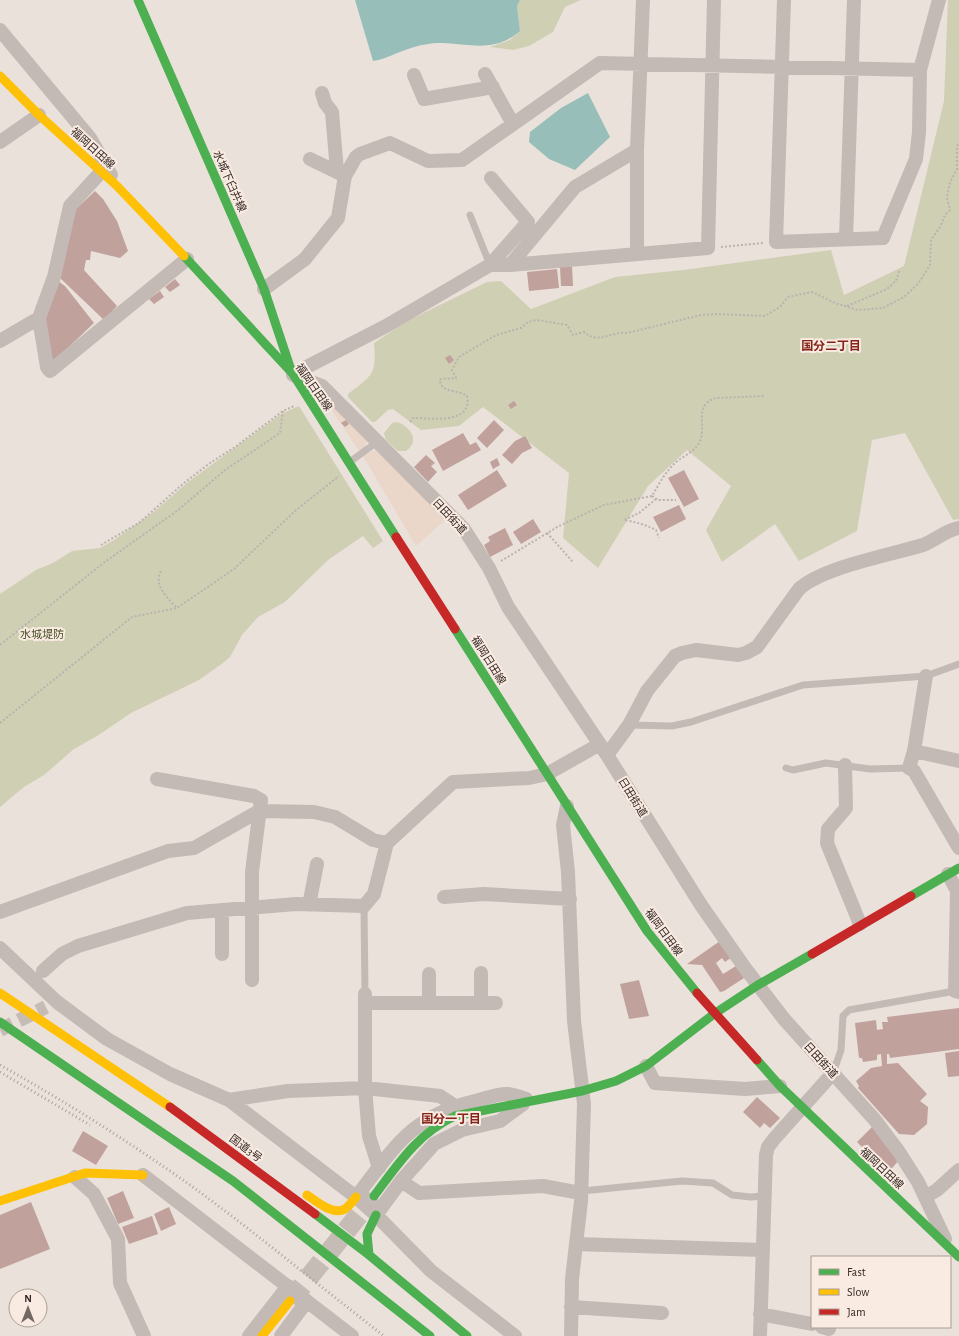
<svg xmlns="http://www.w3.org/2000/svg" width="959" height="1336" viewBox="0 0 959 1336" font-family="'Alegreya Sans','Noto Sans JP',sans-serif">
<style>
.green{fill:#cfcfb4}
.plaza{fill:#ebd7c9}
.water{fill:#97beb8}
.building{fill:#c0a19c}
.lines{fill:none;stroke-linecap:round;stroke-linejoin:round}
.street-tunnel{stroke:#c6bcb6;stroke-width:14;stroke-dasharray:14 7;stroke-linecap:butt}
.secondary-tunnel{stroke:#c6bcb6;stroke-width:20;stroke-dasharray:20 10;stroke-linecap:butt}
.path{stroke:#bcb2ad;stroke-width:2;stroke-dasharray:2 2;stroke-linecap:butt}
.lane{stroke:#c3b9b5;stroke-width:7}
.street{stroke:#c3b9b5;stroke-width:14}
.fast{stroke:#4caf50;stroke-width:9}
.slow{stroke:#ffc107;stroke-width:9}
.jam{stroke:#c62828;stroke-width:9}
.rail{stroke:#aba39f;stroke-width:3;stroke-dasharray:1 3;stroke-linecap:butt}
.labels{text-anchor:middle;stroke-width:4;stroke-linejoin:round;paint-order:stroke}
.street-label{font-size:11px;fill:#332724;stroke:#f9ebe1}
.park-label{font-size:11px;fill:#495227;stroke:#f9ebe1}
.neighbourhood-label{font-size:12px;font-weight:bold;fill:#85241a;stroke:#f9ebe1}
</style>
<rect width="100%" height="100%" fill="#ebe1db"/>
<path class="green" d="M520,0h61l-16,7 -12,25 -24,14 -16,4 -23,-3 20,-7 10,-9 -3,-25z
M948,0h11v519l-6,1 -48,-87 -33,7 -15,91 -58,30 -24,-37 -53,38 -16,-32 25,-44 -44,-36 -39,36 -50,82 -35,-30 6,-65 -86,-66 -24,19 -38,4 -28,-21 -5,1 -13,12h-3l-24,-25v-3c24,-19 29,-19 26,-51l33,-22 80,-39 14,-1 30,28 84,-32 68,-7 148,-20 13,45 60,-29 40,-165z
M299,406l84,135 -10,7 -10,-12 -35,24 -43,42 -27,15 -16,18 -12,22 -7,6 -24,17 -68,33 -34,23 -23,13 -30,26 -20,12 -24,20v-213l36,-24 17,-7 19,-12 28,-3 14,-8 41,-29 33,-29 93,-68z
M397,422c13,4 24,19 9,29h-8l-12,-11 -2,-7 8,-10z"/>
<path class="plaza" d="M325,400h2l40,41 -2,6 -6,4z
M375,450l37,34 33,36 -29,26 -53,-90z"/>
<path class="water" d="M355,0h165l-3,6 3,25c-25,22 -49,13 -79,12 -9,0 -22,2 -30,5 -14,4 -24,11 -38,13z
M588,93l22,44 -35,33 -26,-11 -20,-17 1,-10 31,-24z"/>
<path class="building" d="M95,191l8,8 14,22 11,30 -8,7 -29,-7 -1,9h-4l-2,10 33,36 -13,14 -45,-43 15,-66z
M572,266l1,20h-12l-1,-19z
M557,269l2,19 -30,3 -2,-19z
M175,279l5,6 -10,7 -5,-5z
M58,281l7,5 29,37 -41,39 -9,-39z
M160,291l4,6 -10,7 -5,-5z
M450,355l4,5 -5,4 -4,-6z
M514,401l3,4 -6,4 -3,-4z
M346,420l3,4 -4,3 -4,-4z
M494,420l10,10 -17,18 -10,-10z
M463,433l7,12 6,-3 5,8 -38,21 -11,-21z
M525,436l7,12 -10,5 -10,11 -10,-9 13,-14z
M426,455l9,8 -4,3 6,6 -9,10 -14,-15z
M497,458l3,7 -7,4 -3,-7z
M497,470l10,16 -39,24 -10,-15z
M684,470l15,29 -15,8 -16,-29z
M679,505l7,14 -25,13 -8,-15z
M533,519l8,13 -20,12 -8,-12z
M505,528l8,17 -23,12 -6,-12 6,-4 -2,-4z
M720,941l12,16 -7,5 -3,-4 -6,5 7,11 13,-8 8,12 -20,13 -4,1 -18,-27 -15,-1z
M639,980l10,36 -20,3 -9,-35z
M959,1008v41l-69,9 -1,-4h-2v10l11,-1 29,31 -7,7 8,6 -1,17 -13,11 -15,-1 -41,-46 1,-2 -3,-5 15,-13 11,-2 -1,-12 -4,1v5l-14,2 -1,-4h-3l-4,-35 21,-3 1,10 6,-1 -1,-7h6l-1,-5z
M959,1051v25l-11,1 -3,-24z
M757,1097l23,21 -10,10 -6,-5 -4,5 -17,-16z
M873,1126l26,34 -11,13 -31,-31z
M83,1131l25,15 -12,19 -24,-14z
M123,1191l11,27 -16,6 -11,-26z
M31,1202l19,47 -50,20v-54z
M169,1207l7,17 -15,7 -7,-17z
M152,1216l6,18 -29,10 -7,-17z"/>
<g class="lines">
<path class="street-tunnel" d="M0,1030l46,-23"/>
<path class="secondary-tunnel" d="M290,1301l84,-105"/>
<path class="path" d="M721,247l42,-4
M847,306l40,-17 9,-8 4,-12
M410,422l3,-4c17,0 60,7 54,-22 -7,-6 -28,-3 -27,-17l16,-1 -4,-8 7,-13 37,-22 25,-7 7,-6 9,-2 30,5 6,10 11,-3c15,13 27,-1 43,1l74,-18 16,-1 48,2 15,-9 8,-10 24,-5 23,11 23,7 25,-2 21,-11 14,-13 12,-19 1,-25 9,-13 5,-12 5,-5 -3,-12 3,-16 7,-13v-22l2,-5
M652,496l6,4h18
M656,499l-17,14 -15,7c12,2 22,5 32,10l3,8
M547,533l26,29
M101,545l38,-22 45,-40 26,-20 25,-16 48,-36 11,-5
M501,561l58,-35 45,-21 48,-9c6,-10 12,-22 21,-31 7,-8 21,-12 26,-22 9,-16 -7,-38 17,-45l49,-2
M161,571c-8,15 7,27 16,37
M0,645l106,-84 71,-50 48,-41 55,-37 3,-22
M0,723l132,-106 45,-9 57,-39 61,-58 44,-35"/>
<path class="lane" d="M470,215l20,50
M351,461l26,-19
M629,725l43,1 19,-4 112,-37 123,-9 33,-12
M786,768l7,2 33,-7 44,6 39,-1
M364,906l1,88
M833,1073l8,-23 2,-34 6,-6 106,-19
M582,1191l100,-10 31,2 19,12 19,2 14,-1"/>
<path class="street" d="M784,0l-8,242 107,-4 33,-79 3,-27 1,-62 19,-70
M0,30l90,108 21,37
M485,74l28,50
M414,75l10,24 69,-12
M322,93l3,10 7,9 5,59
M0,142l39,-27
M310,159l33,16
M846,239l8,-239
M637,254v-104l6,-150
M490,265l38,-43 -37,-44
M510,265l65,-78 62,-37
M264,289l41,-30 33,-41 7,-42 11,-19 4,-3 30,-11 38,18 34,-1 138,-97 320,7
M39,318l8,49 3,4 137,-112
M0,341l39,-23 15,-41 16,-71 31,-34
M293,374l93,-48 104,-61h20l198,-17 6,-248
M293,375l29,11 142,143 25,39 19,39 99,148 94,150 44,63 39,51 91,101 24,32 19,30 27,57
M926,676l-12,75 -5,17 5,3 45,77
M914,751l45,10
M607,755l22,-30 18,-34 28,-35 7,-3 14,-3 42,5 8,-2 11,-6 42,-58c24,-22 91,-34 124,-44 13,-5 23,-15 36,-17
M845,765l1,43 -18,21 -1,14 33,81
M157,779l97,17 7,4 -9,72v108
M567,806l-4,19 5,47 6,149 10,83 -3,97 -9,78 -1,57
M948,874l9,17 -2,100 4,1
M444,897l40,-3 86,5
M309,905l8,-41
M222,910v44
M0,912l168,-61 26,-3 65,-37 55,1 21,5 38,23 14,3 66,-61 76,-4 18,-4 53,-30
M0,948l57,54 50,37 63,35 59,26 127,97 20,18 55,56 84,65
M43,971l19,-17 16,-8 109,-33 109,-9 68,2 10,-12 13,-51
M429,974v29
M365,994v94l4,48 10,32
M365,1003h131
M481,1003v-30
M646,1066l9,17 90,6 35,-3
M229,1100l59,-9 77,-3 75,8 15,10
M143,1175l209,161
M75,1177l19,17 24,45 2,44 24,53
M401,1181l18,12 124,-7 32,6 7,-1
M356,1197c38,-49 55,-81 119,-96 10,-2 23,-8 33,-7 6,1 12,3 18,5
M925,1197l12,-7 22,-20
M376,1215l25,-34 33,-37 28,-14 38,-9 23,-17
M576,1244l186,6
M571,1307l91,6
M760,1314l52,10
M822,1327l7,2
M249,1336l39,-50
M281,1336l26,-35
M760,1336l6,-181 2,-8 6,-8 59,-66"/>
<path class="fast" d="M138,0l126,289 26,78
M184,256l109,118 103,163
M455,629l192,302 50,62
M911,896l48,-28
M0,1022l233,159 197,155
M757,1060l23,26 179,171
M374,1196c24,-32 44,-63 81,-80l127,-25 34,-10 30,-15 68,-52 44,-29 54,-31
M315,1214l54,41 98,81
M369,1255l-2,-21 9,-19"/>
<path class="slow" d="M0,76l39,39 78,71 67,70
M0,993l170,114
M307,1195c9,6 26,21 38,14 4,-3 8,-8 11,-12
M0,1201l85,-28 58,2
M262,1336l28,-35"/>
<path class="jam" d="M396,537l59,92
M812,954l99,-58
M697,993l60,67
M170,1107l145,107"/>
<path class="rail" d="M0,1065c68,38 134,80 197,125 64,47 125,98 187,146
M0,1072l90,53"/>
</g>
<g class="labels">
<g class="street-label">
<text transform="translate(93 148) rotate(42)" y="4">福岡日田線</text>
<text transform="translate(230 181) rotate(66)" y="4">水城下臼井線</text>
<text transform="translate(314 387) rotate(55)" y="4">福岡日田線</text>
<text transform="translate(450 516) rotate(47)" y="4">日田街道</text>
<text transform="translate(489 660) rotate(58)" y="4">福岡日田線</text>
<text transform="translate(633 797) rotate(58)" y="4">日田街道</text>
<text transform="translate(664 932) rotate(54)" y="4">福岡日田線</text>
<text transform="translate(821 1060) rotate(48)" y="4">日田街道</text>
<text transform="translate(246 1148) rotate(37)" y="4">国道3号</text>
<text transform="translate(882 1168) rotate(43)" y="4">福岡日田線</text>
</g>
<g class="park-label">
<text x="42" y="638">水城堤防</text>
</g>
<g class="neighbourhood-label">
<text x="831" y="350">国分二丁目</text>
<text x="451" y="1123">国分一丁目</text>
</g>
</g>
<rect x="811" y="1256" width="140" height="72" fill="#f9ebe1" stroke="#aa9d95"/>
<rect x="819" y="1269" width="20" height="6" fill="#4caf50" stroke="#aa9d95"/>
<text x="847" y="1276" font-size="12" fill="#332724">Fast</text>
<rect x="819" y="1289" width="20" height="6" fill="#ffc107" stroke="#aa9d95"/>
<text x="847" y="1296" font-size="12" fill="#332724">Slow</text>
<rect x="819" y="1309" width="20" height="6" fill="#c62828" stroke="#aa9d95"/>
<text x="847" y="1316" font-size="12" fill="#332724">Jam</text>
<g transform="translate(28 1308)"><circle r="19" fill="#f9ebe1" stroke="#aa9d95"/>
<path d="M0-3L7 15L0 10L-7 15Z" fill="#736864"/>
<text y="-6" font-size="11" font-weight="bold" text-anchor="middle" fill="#332724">N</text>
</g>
</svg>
